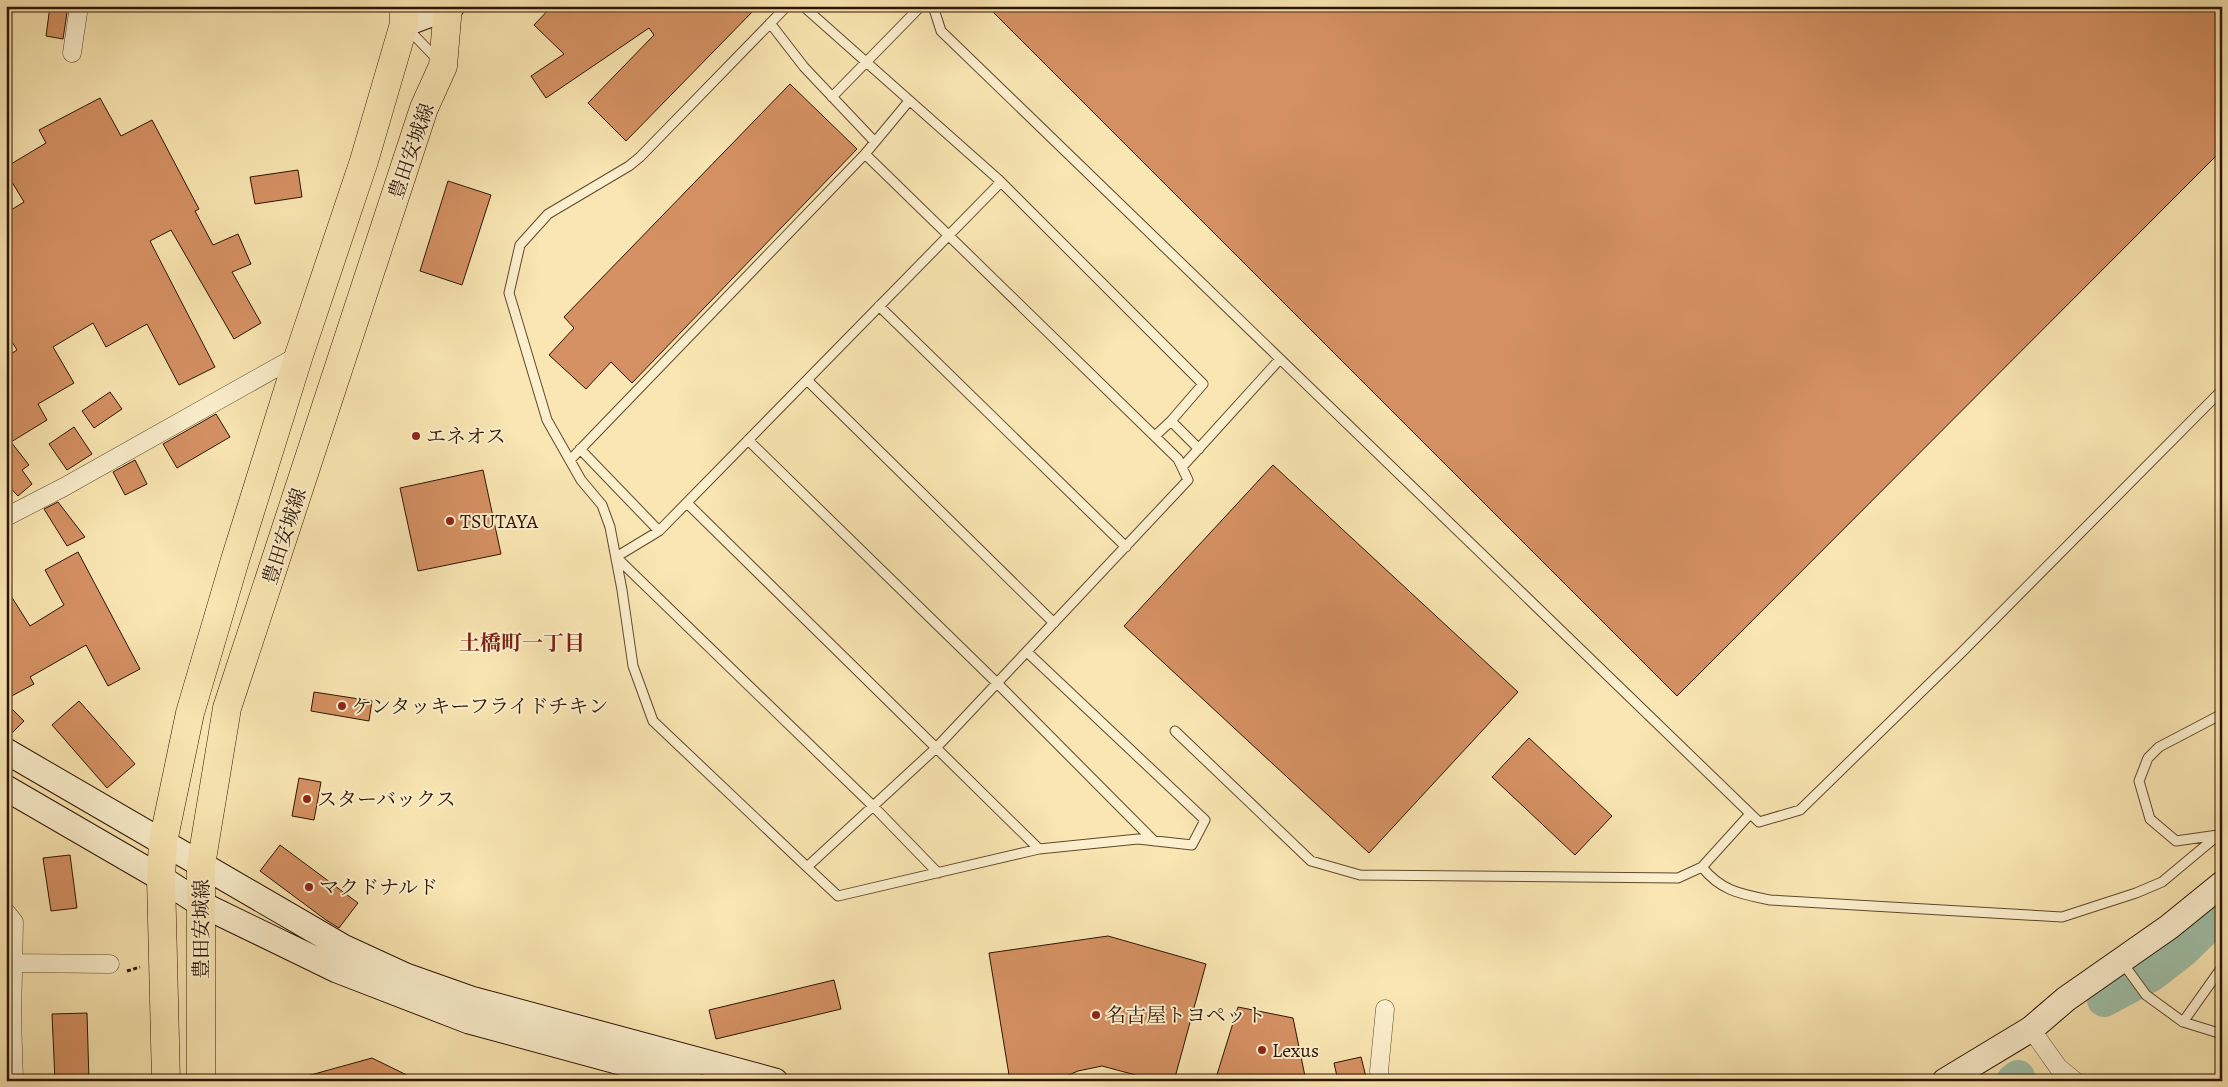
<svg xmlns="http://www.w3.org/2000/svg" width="2228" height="1087" viewBox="0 0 2228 1087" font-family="Alegreya,'Noto Serif JP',serif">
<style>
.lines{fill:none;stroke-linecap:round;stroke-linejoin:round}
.river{stroke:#9fc0a7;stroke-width:34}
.building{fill:#d59163;stroke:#2e1300}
.lane-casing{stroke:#61482c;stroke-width:11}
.street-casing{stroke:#61482c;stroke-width:19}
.secondary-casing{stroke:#2e1300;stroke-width:27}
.primary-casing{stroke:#2e1300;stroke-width:29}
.path{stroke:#2e1300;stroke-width:3;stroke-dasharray:4 2.5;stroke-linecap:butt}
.lane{stroke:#fbefcd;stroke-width:9}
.street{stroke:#fbefcd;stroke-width:18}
.secondary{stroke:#fbefcd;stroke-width:25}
.primary{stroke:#f9e6b2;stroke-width:28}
.poi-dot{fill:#8f2418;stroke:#fbefcd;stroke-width:2}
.labels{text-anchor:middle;stroke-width:4;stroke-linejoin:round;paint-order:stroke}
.street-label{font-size:20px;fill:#2e1300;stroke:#fbefcd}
.poi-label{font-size:20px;fill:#2e1300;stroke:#fbefcd;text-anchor:start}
.neighbourhood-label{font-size:21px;font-weight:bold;fill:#7a1f14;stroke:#fbefcd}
</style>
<rect width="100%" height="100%" fill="#f9e6b2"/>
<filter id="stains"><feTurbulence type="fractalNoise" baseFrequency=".004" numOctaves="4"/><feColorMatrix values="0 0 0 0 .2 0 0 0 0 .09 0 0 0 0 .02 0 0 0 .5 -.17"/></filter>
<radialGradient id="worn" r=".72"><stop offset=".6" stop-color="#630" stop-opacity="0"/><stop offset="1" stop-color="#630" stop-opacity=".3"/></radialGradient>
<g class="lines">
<path class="river" d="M2104,1000l47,-25 31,-24 40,-39
M2013,1081l5,-4"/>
</g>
<path class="building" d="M50,6h18l-5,33 -17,-3z
M552,6h206l-132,135 -38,-38 66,-68 -5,-7 -103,70 -15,-22 33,-22 -30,-29z
M987,6h1235v144l-545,546z
M790,84l67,65 -225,234 -21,-21 -25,27 -37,-34 25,-27 -10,-11z
M100,98l21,38 31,-16 47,89 -4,2 18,34 25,-11 13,30 -19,8 29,51 -27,16 -63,-109 -21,11 65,126 -36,18 -32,-61 -41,23 -13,-24 -40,24 21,36 -36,21 9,16 -36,22 18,23 -7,5 10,14 -14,12 -12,-13v-126l11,-7 -11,-18v-119l18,-11 -18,-30v-5l40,-24 -7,-13z
M298,170l4,27 -47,7 -5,-27z
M448,181l43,14 -29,90 -42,-14z
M110,392l12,17 -28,19 -12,-17z
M216,414l14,23 -53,31 -14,-24z
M74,427l18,27 -25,16 -18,-26z
M135,460l12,24 -22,11 -12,-23z
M1273,465l245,227 -149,161 -245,-227z
M483,470l18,84 -83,17 -18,-83z
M58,502l27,35 -18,9 -23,-37z
M78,552l62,117 -32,17 -22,-41 -56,32 4,7 -28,15v-111l24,38 34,-21 -19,-35z
M314,692l58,9 -3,20 -58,-10z
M79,701l56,63 -28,24 -55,-63z
M6,703l18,18 -16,16h-2z
M1529,738l83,78 -37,39 -83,-78z
M299,778l22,4 -7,38 -22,-4z
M280,845l78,58 -19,25 -13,-8 -66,-49z
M70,855l7,53 -26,3 -8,-53z
M1108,936l98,28 -32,117h-16l-56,-15 -24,5 -23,10h-45l-21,-128z
M834,980l7,29 -125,30 -7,-29z
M1238,1007l55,11 13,63h-91z
M87,1013l2,68h-34l-3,-67z
M1361,1057l6,24h-29l-4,-18z
M372,1058l47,23h-112v-5z"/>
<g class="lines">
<defs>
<path id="lane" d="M803,6l195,173 205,205 -32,37 28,28
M933,6l8,25 818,791 41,-12 161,-157 261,-263
M770,23l34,44 71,75
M407,28l31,32
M832,97l89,-91
M865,154l44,-53
M879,306l247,241
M807,380l247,243
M1155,436l16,-15
M748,440l249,243 157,158
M580,449l79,82 342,-349
M570,460l295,-306 313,305 10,21 -253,269 -128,118 -154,-146 -20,-55 -11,-76 -12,-63 -8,-22 -21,-25 -34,-60 -38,-127 11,-48 28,-31 81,-48 11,-9 147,-151
M1182,467l98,-108
M687,503l352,346
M659,531l-43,26 257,249 65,67
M1175,731l136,130 49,14 318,3 24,-11c19,24 39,27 68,33l292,17 74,-24 26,-11 60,-50
M2218,835l-42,6 -26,-22 -11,-38 9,-23 11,-11 63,-33
M807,867l31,29 201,-47 99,-10 54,6 13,-25 -178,-168
M1702,867l48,-53
M2122,962l24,33 37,27 39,12
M2183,1022l39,-55"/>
<path id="street" d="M72,53l7,-47
M6,517l58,-30 235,-132
M6,912l8,10 -2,96
M14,963l96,1
M6,1018h6l2,63
M2031,1029l27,38 17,14
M1381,1081l-2,-10 6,-62"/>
<path id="secondary" d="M404,24l48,-18
M6,751l337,196 63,29 65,23 304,82
M6,788l155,90 40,26 136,66 132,51 221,60
M1945,1081l86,-52 35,-30 103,-72 53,-43"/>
<path id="primary" d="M166,1081l-5,-203 2,-36 27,-129 45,-153 64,-205 65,-194 40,-137v-18
M201,1081v-216l26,-157 197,-600 19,-42 5,-60"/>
</defs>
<use href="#lane" class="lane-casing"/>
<use href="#street" class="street-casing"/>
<use href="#secondary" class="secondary-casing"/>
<use href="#primary" class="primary-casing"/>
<path class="path" d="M127,971l13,-4"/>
<use href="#lane" class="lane"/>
<use href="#street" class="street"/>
<use href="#secondary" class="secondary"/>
<use href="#primary" class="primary"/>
</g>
<g class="poi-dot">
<circle cx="416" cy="436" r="5"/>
<circle cx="450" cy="521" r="5"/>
<circle cx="342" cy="706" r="5"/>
<circle cx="307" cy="799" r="5"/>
<circle cx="309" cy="887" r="5"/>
<circle cx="1096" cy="1015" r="5"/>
<circle cx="1262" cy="1050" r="5"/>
</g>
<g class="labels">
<g class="street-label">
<text transform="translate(411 151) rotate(-71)" y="7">豊田安城線</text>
<text transform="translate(284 536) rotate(-72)" y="7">豊田安城線</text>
<text transform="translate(201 929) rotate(-90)" y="7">豊田安城線</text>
</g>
<g class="poi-label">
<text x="426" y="443">エネオス</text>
<text x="460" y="528">TSUTAYA</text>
<text x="352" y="713">ケンタッキーフライドチキン</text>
<text x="317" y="806">スターバックス</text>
<text x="319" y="894">マクドナルド</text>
<text x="1106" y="1022">名古屋トヨペット</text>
<text x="1272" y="1057">Lexus</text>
</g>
<g class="neighbourhood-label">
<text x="522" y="650">土橋町一丁目</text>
</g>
</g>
<rect width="2228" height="1087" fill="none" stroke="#f9e6b2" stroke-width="25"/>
<rect x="8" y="8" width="2213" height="1072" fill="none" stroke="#2e1300" stroke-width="2.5"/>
<rect x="12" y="12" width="2203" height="1062" fill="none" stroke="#2e1300"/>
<rect width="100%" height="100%" filter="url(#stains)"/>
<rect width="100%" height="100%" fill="url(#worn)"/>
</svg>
